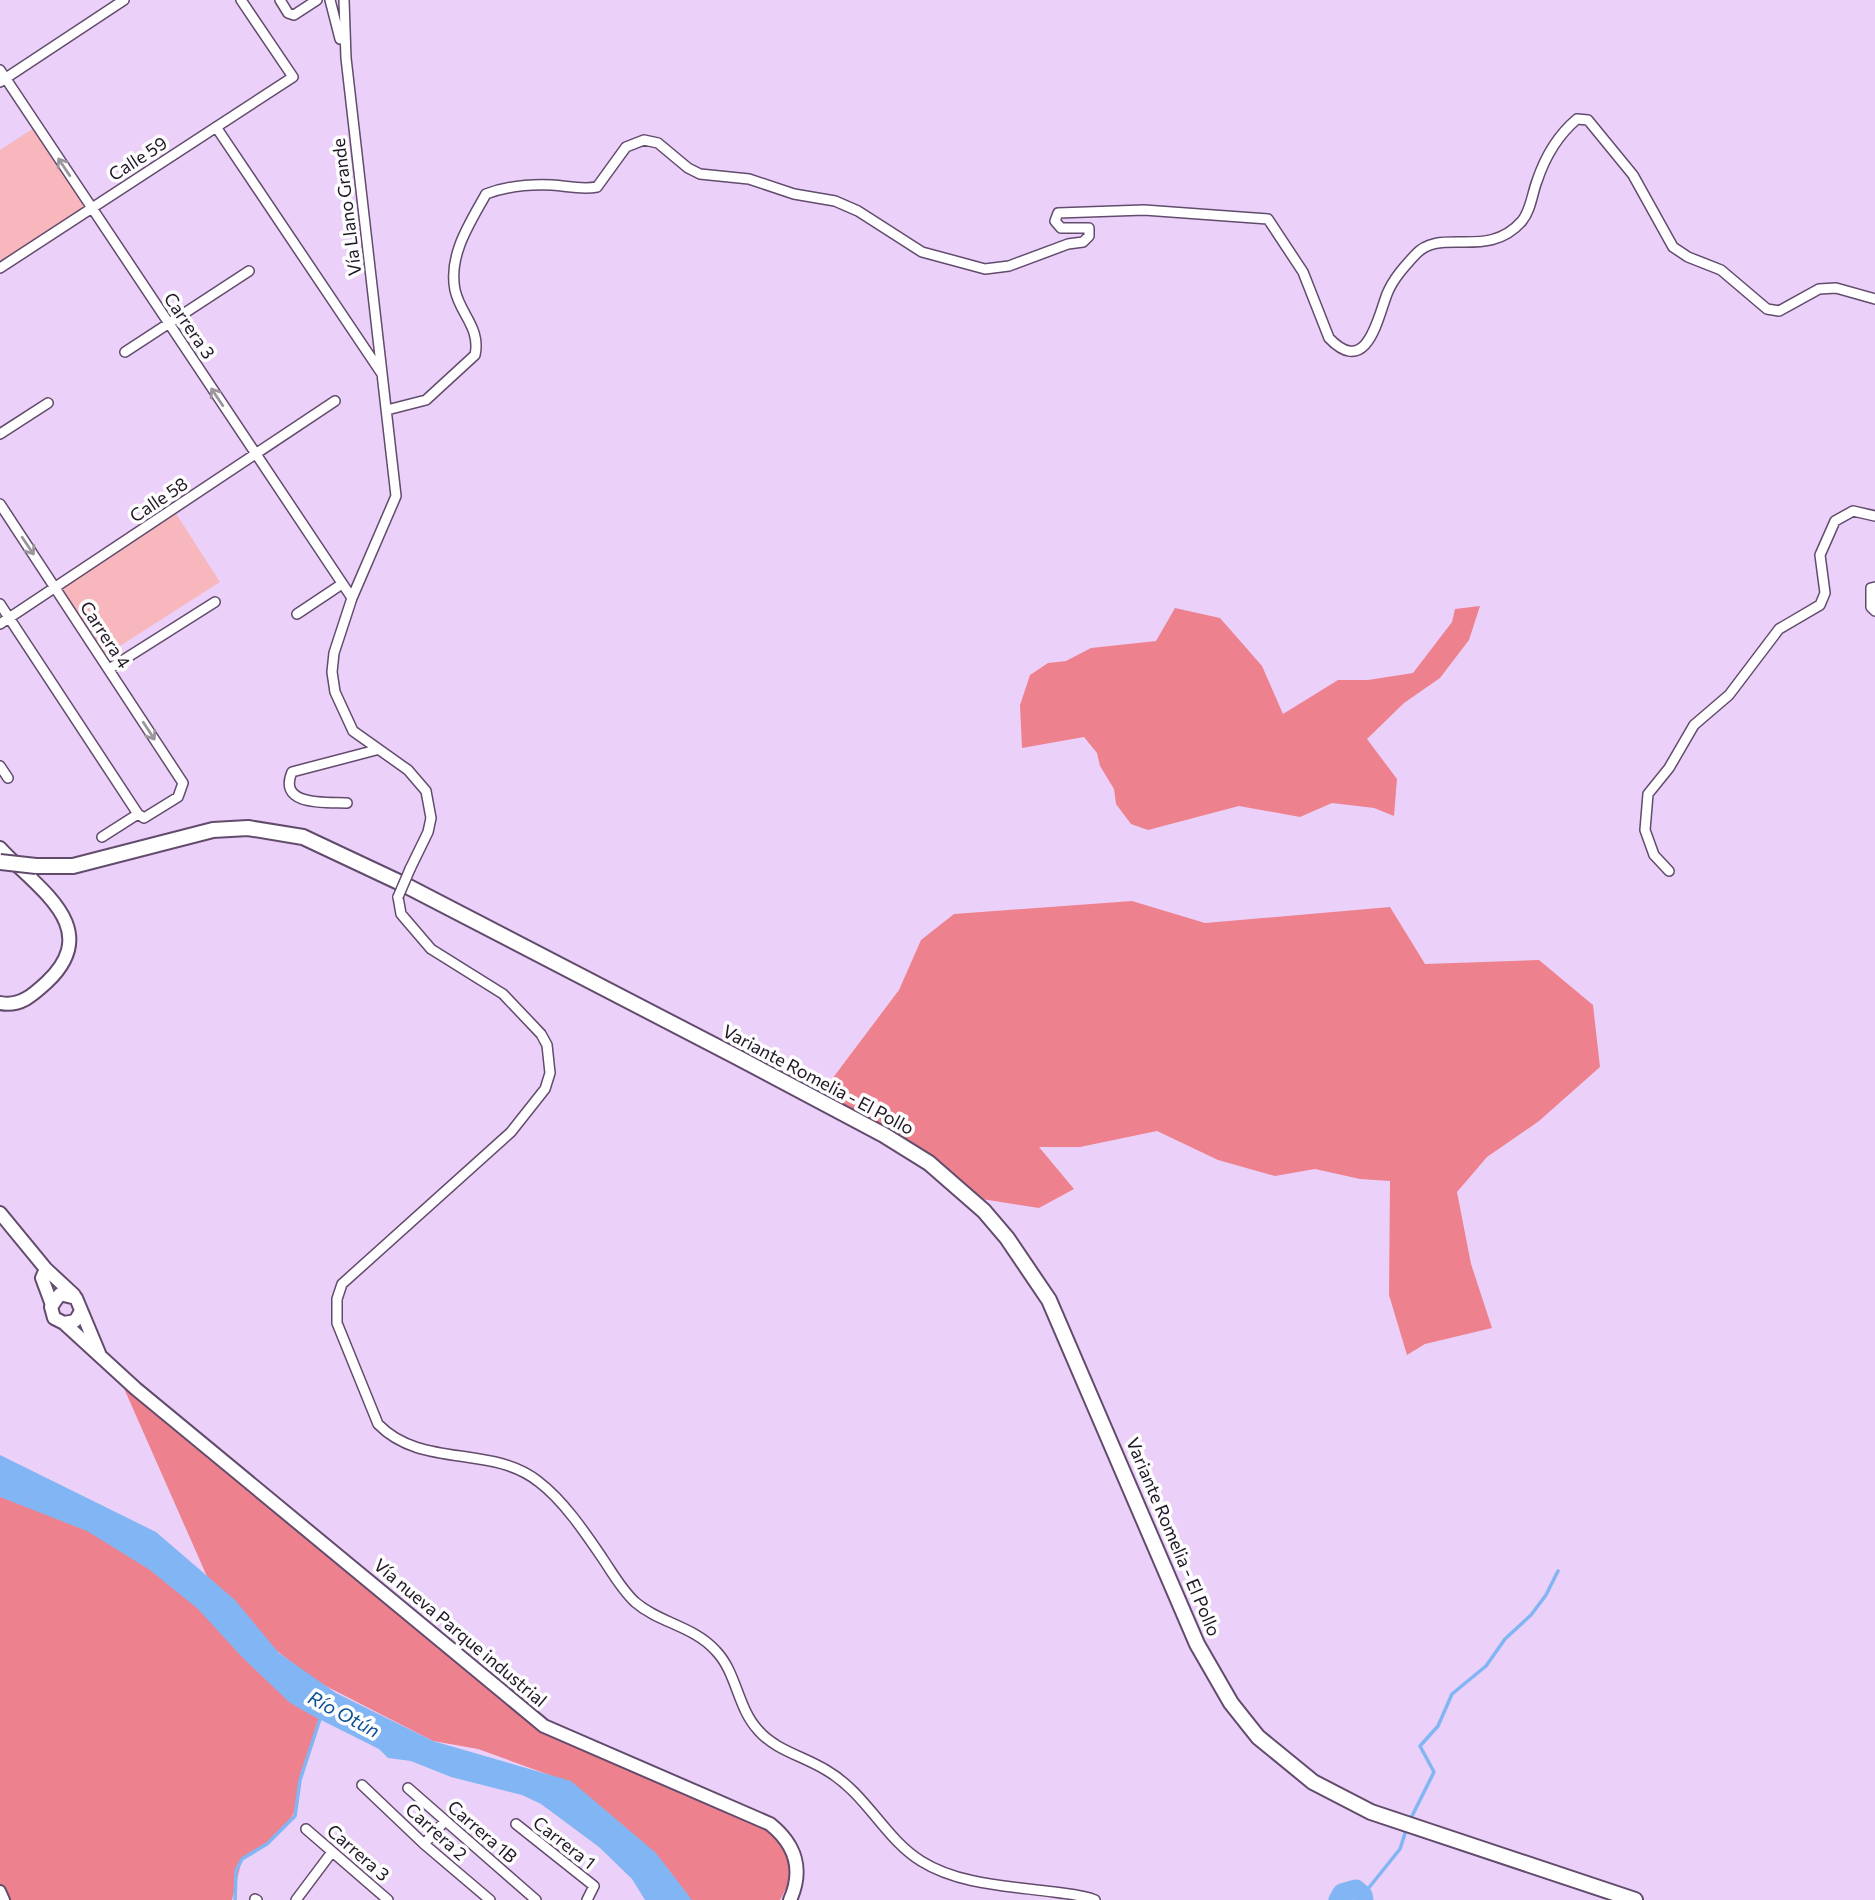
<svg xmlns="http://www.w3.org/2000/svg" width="1875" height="1900" viewBox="0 0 1875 1900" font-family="Commissioner,sans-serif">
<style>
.green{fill:#f8b7bc}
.forest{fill:#ed828e}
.water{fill:#82b5f3}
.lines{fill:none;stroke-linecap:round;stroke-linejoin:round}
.stream{stroke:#82b5f3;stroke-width:3.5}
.river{stroke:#82b5f3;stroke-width:19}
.minor-casing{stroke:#624b6d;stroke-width:12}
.tertiary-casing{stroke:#624b6d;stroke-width:14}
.secondary-casing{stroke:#624b6d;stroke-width:16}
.trunk-casing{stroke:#624b6d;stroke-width:18}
.minor{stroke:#fff;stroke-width:9}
.tertiary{stroke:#fff;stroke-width:10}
.secondary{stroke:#fff;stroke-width:12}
.trunk{stroke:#fff;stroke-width:14}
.minor-bridge-casing{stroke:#624b6d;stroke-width:12;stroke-linecap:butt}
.trunk-bridge-casing{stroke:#624b6d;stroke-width:18;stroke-linecap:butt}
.minor-bridge{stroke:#fff;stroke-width:9}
.trunk-bridge{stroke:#fff;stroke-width:14}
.oneway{stroke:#9b969d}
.labels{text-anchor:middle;stroke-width:7;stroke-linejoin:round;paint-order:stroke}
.street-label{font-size:18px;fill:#201625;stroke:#fdfdfd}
.water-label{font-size:19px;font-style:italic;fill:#0a4f94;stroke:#fdfdfd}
</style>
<rect width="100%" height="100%" fill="#ebd1f9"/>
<path class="green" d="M37,126l54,83 -91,59v-118z
M173,509l47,73 -119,76 -46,-70z"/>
<path class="forest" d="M1480,606l-11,34 -29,38 -36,25 -37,36 30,40 -3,37 -20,-8 -42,-5 -32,14 -61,-11 -91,24 -17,-6 -15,-20 -2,-15 -14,-23 -3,-13 -13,-16 -62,11 -2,-43 10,-30 18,-12 18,-2 25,-13 65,-7 19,-33 45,10 42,48 21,48 55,-34h30l45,-7 39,-51 3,-13z
M1132,901l73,22 185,-16 35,57 114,-4 54,45 7,62 -61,54 -52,36 -30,35 14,72 21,64 -67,16 -18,11 -18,-60 1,-114 -30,-2 -45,-10 -40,7 -57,-16 -61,-29 -77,16h-41l35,42 -35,19 -70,-11 -152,-98 82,-109 22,-50 33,-26z
M119,1377l425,349 226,98 22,23 -1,32 -11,21h-97l-125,-122 -80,-29 -45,-8 -117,-60 -78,-60 86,84 -22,70 -4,30 -8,15 -23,24 -25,15 -10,41h-229l-3,-8v-416l26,11 198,128z"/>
<path class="water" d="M0,1455l156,77 79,68 44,53 57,40 97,48 138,40 85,72 36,47h-47l-13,-21 -33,-32 -58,-43 -19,-9 -71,-18 -40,-16 -23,-3 -9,-9 -70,-35 -20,-12 -48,-46 -43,-47 -48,-39 -63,-39 -87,-34z"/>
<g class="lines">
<path class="stream" d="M1410,1820l24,-48 -14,-26 18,-20 14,-32 34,-28 19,-27 26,-24 15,-20 12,-24
M1363,1895l37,-46 7,-22
M235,1900l1,-29 6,-12 25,-15 28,-28 5,-36 21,-64"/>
<path class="river" d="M1338,1900l4,-7 14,-4 7,6 1,5"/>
<defs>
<path id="minor" d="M280,0l8,13 6,2 23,-15
M330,0l10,39
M344,0l2,58 50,438 -44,102 -18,55 -2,19 3,20 18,39 55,39 18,21 5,27 -3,14 -18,37
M0,70l352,528
M0,82l124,-82
M216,127l166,247
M0,268l293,-191 -52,-77
M125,352l124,-81
M387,410l39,-10 49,-45c6,-27 -15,-41 -20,-65 -7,-35 15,-67 31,-96 21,-8 43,-10 66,-9 16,1 29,5 45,2l29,-40 18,-7 14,3 30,25 12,6 49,5 45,15 41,7 23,10 64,41 63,17 24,-3 59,-22 15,-2 6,-6v-8h-28l-6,-7 3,-8 86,-3 124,9 35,53 26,66c38,40 49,-21 58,-44 6,-15 17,-27 28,-39 26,-29 72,6 107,-34 9,-11 10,-27 15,-40 8,-24 21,-46 40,-62l11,1 45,55 40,72 15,10 33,13 46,39 12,2 40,-22 17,-1 39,11
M0,434l48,-31
M0,504l183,279 -5,14 -34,21 -6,-4 -138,-210
M1875,587l-4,1v19l4,4
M297,614l45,-30
M0,624l335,-223
M109,669l106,-67
M0,766l8,12
M347,803c-19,-1 -70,4 -55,-31l84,-22
M102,837l36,-23
M1669,871l-15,-16 -9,-25 3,-36 21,-26 25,-43 35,-30 50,-66 41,-24 5,-12 -5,-38 15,-34 18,-10 22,5
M398,897l3,17 30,35 72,45 38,40 6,11 3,28 -5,16 -34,43 -169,152 -5,15v24l41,101c43,45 114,20 161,58 25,19 47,52 64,77 10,15 19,31 32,43 24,21 59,24 81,49 21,22 21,56 42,79 17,20 45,26 68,40 41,24 58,68 95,91 38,24 89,25 133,31 13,2 29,3 41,8
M362,1785l62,59 66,56
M408,1788l128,112
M516,1824l78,62 -7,14
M306,1829l82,71
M424,1844l21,-23
M255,1899l2,1
M296,1900l36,-48"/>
<path id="tertiary" d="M0,1891l4,9"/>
<path id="secondary" d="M0,848c36,40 105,79 47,134 -14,13 -27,25 -47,21
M0,1213l46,56 28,26
M46,1269l-4,9 10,27
M81,1311l-6,10 -11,2 -10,-5 -3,-11 9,-13 16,4 23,55
M64,1323l71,65 409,338 226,98c25,20 34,45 20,76"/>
<path id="trunk" d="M36,866h37l140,-36 35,-2 55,9 100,47 332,172 149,79 45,28 55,48 23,27 42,62 148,344 34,59 27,34 55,45 58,30 264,88"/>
</defs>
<use href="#minor" class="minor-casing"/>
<use href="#tertiary" class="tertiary-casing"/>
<use href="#secondary" class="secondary-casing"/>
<use href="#trunk" class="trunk-casing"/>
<use href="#minor" class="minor"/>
<use href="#tertiary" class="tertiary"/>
<use href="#secondary" class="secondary"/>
<use href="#trunk" class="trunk"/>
<defs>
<path id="minor-bridge" d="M398,897l12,-28"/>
<path id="trunk-bridge" d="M0,862l36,4"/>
</defs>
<use href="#minor-bridge" class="minor-bridge-casing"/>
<use href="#trunk-bridge" class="trunk-bridge-casing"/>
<use href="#minor-bridge" class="minor-bridge"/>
<use href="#trunk-bridge" class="trunk-bridge"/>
</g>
<defs><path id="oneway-shaft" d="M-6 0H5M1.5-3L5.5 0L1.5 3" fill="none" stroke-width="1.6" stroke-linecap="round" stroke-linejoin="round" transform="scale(1.75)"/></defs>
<g class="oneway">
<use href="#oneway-shaft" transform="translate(64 167) rotate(-124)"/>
<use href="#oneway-shaft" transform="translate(217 397) rotate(-124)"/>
<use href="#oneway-shaft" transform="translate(28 546) rotate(56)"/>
<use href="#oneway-shaft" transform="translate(149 731) rotate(57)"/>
</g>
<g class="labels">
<g class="street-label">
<text transform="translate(138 159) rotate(-33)" y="6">Calle 59</text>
<text transform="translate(347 207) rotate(-97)" y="6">Vía Llano Grande</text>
<text transform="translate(189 326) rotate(56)" y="6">Carrera 3</text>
<text transform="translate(159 500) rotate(-34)" y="6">Calle 58</text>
<text transform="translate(105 635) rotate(57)" y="6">Carrera 4</text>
<text transform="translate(818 1080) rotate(28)" y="6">Variante Romelia - El Pollo</text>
<text transform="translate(1173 1537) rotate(67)" y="6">Variante Romelia - El Pollo</text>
<text transform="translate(460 1633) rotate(40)" y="6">Vía nueva Parque industrial</text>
<text transform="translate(436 1832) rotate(42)" y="6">Carrera 2</text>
<text transform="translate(482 1832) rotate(41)" y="6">Carrera 1B</text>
<text transform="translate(564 1843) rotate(38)" y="6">Carrera 1</text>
<text transform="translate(358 1853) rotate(41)" y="6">Carrera 3</text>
</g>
<g class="water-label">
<text transform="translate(344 1714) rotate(28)" y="7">Río Otún</text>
</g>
</g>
</svg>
